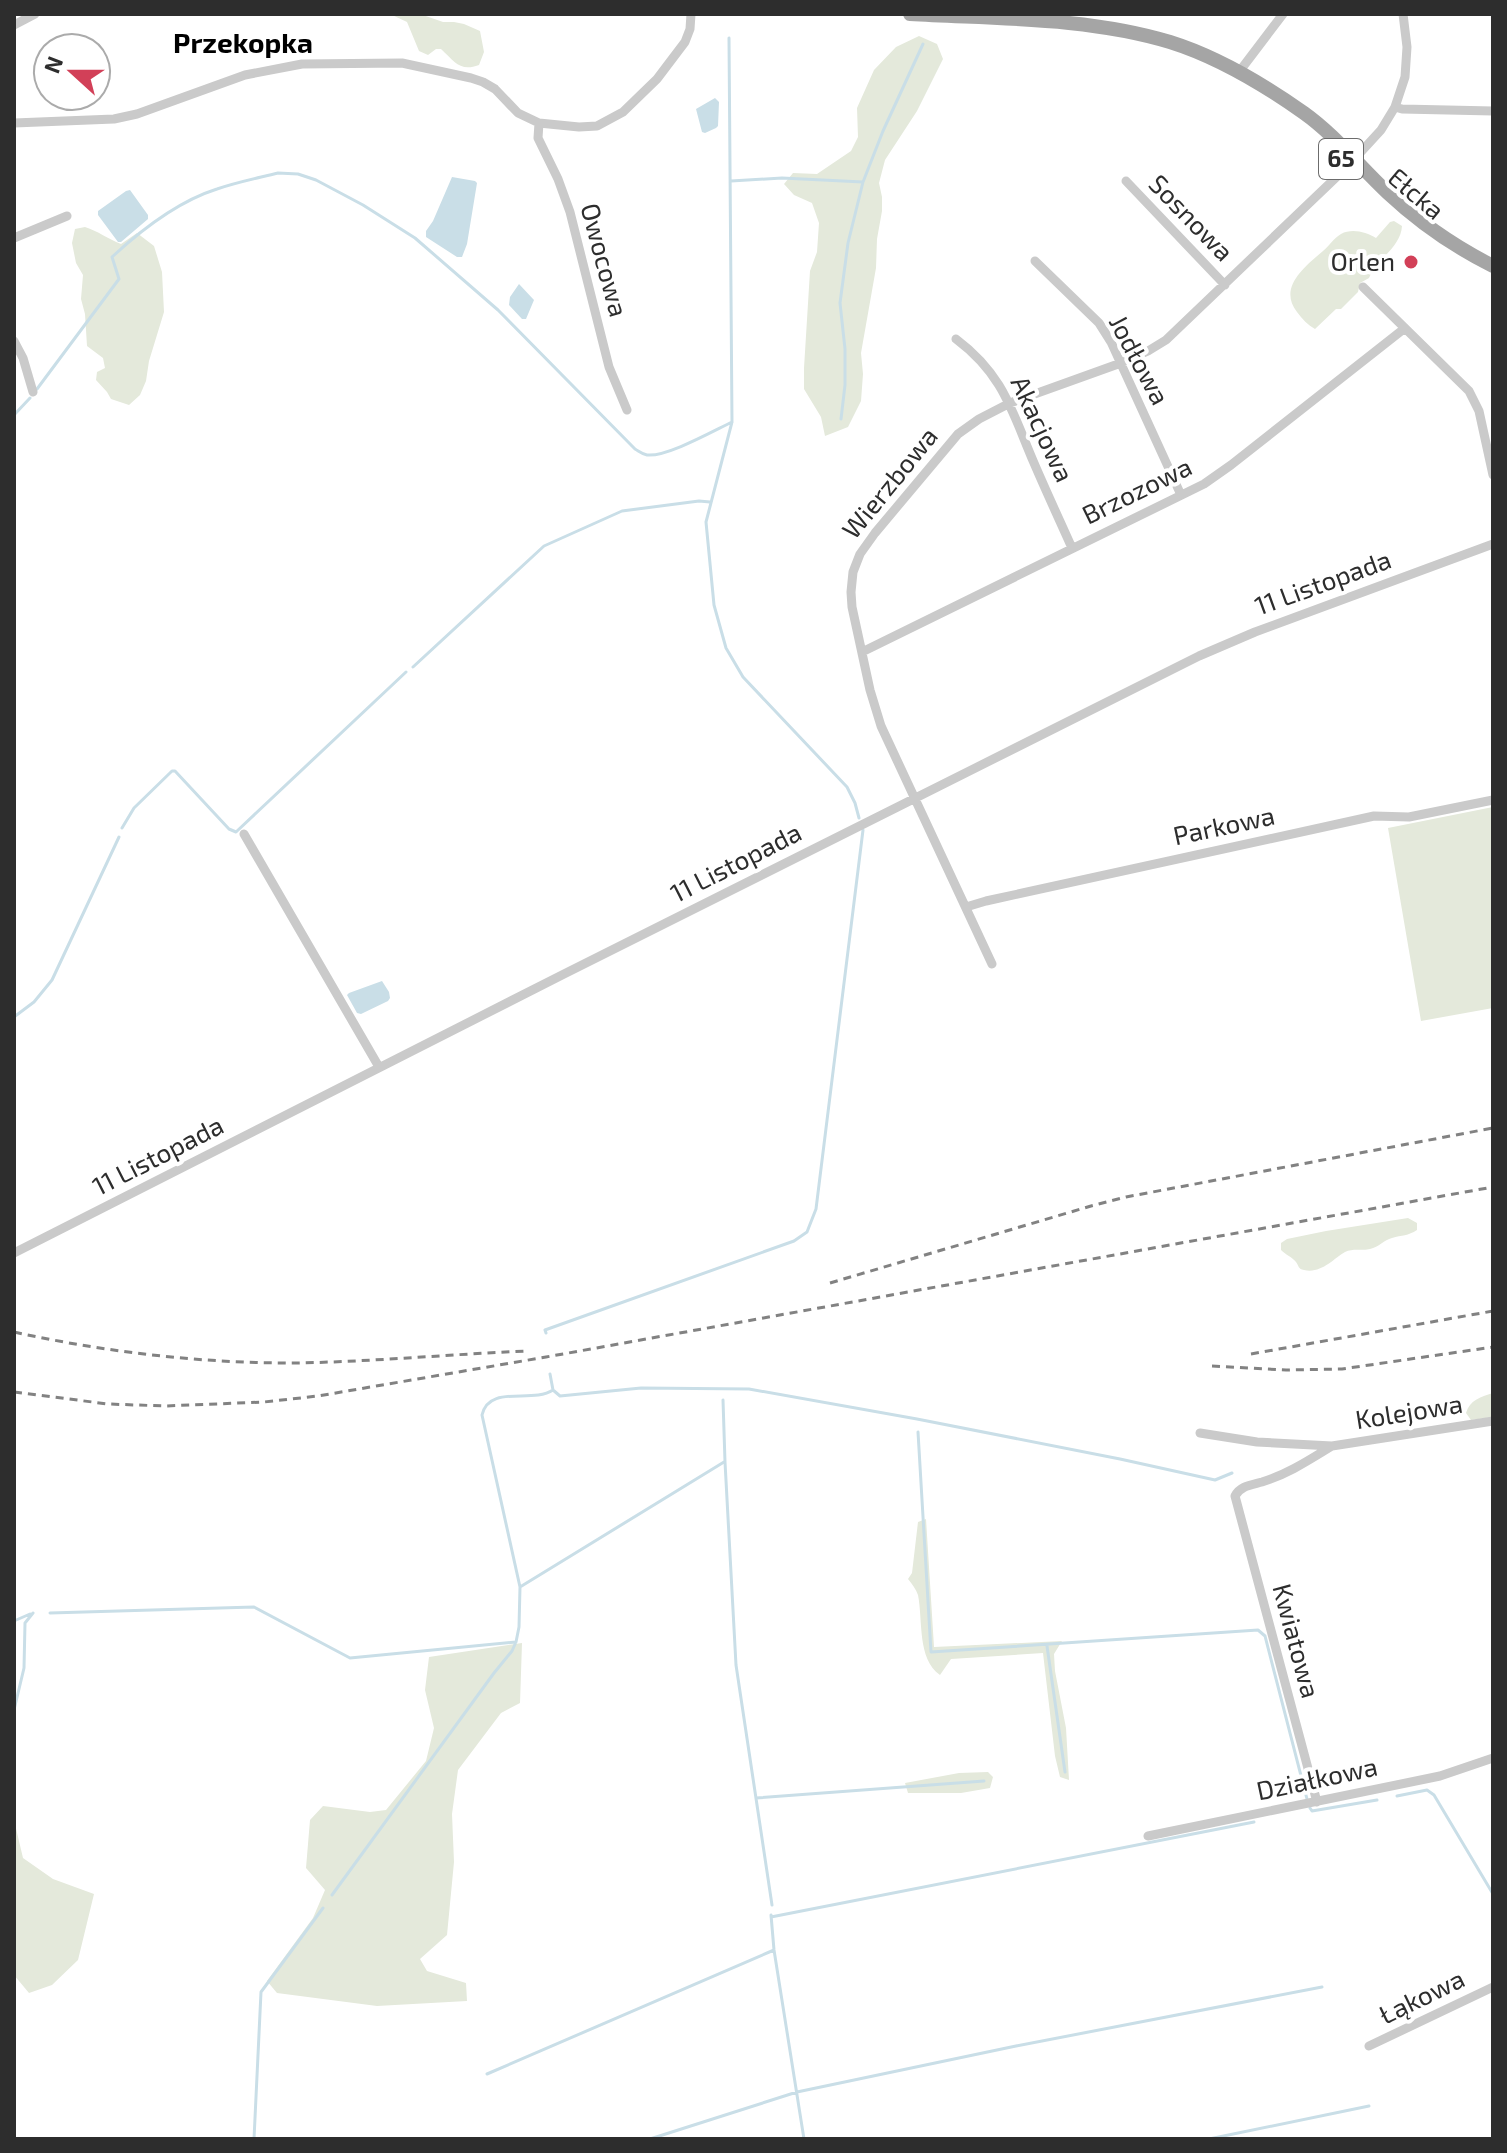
<svg xmlns="http://www.w3.org/2000/svg" width="1507" height="2153" viewBox="0 0 1507 2153" font-family="'Exo 2',sans-serif">
<style>
.green{fill:#e4e9db}
.water{fill:#c9dee7}
.lines{fill:none;stroke-linecap:round;stroke-linejoin:round}
.stream{stroke:#c9dee7;stroke-width:3}
.minor{stroke:#cacaca;stroke-width:9}
.primary{stroke:#a5a5a5;stroke-width:14}
.rail{stroke:#828282;stroke-width:3;stroke-dasharray:8 6;stroke-linecap:butt}
.poi-dot{fill:#d24058;stroke:#fff;stroke-width:3}
.labels{text-anchor:middle;stroke-width:8;stroke-linejoin:round;paint-order:stroke}
.shield{fill:#fff;stroke:#6c6c6c;stroke-width:2}
.shield-label{font-size:24px;font-weight:bold;fill:#2d2d2d}
.street-label{font-size:26px;fill:#2d2d2d;stroke:#fff}
.poi-label{font-size:26px;fill:#2d2d2d;stroke:#fff;text-anchor:end}
.neighbourhood-label{font-size:28px;font-weight:bold;fill:#000;stroke:#fff}
</style>
<rect width="100%" height="100%" fill="#fff"/>
<path class="green" d="M390,14h30l23,8h11l10,2 16,7 4,21 -5,13c-19,7 -24,-3 -38,-16h-5l-8,6 -9,-4 -12,-29z
M919,36l18,8 6,15 -26,52 -32,49 -6,23 3,14v14l-5,28 -1,29 -15,85 2,21 -2,27 -13,26 -23,9 -4,-19 -17,-28v-21l6,-97 7,-19 2,-29 -7,-20 -18,-8 -10,-11 9,-11 24,1 34,-23 7,-14 -1,-29 17,-38 22,-23z
M1394,221l8,5c-1,21 -25,33 -33,52l-9,5 -2,9 -17,17h-5l-21,20c-7,-4 -13,-10 -18,-17 -19,-24 7,-45 26,-61 5,-4 11,-13 18,-17 11,-6 25,-2 35,4l14,-16z
M85,227c13,4 23,12 36,17l16,-11 17,13 8,26 2,40 -15,49 -3,20 -6,14 -11,10 -18,-6 -4,-7 -11,-12 1,-8 8,-4 -2,-10 -16,-12 -2,-32 -4,-15 2,-24 -7,-12 -4,-20 3,-14z
M1493,807v201l-72,13 -33,-193z
M1408,1218l9,5v7c-9,6 -15,5 -25,8 -8,2 -13,9 -22,11 -9,2 -17,-1 -25,3 -12,7 -24,22 -41,18 -6,-1 -5,-4 -8,-8 -4,-5 -10,-7 -15,-12v-7l6,-4 39,-8z
M1493,1393v24l-22,3 -5,-7c4,-13 14,-16 27,-20z
M926,1519l8,128 128,-6 -8,13 1,17 11,57 3,52 -9,-3 -5,-21 -12,-103 -92,6 -11,16c-23,-16 -17,-55 -22,-80 -2,-6 -6,-11 -10,-16l4,-6 6,-51z
M522,1643l-2,60 -19,10 -43,57 -6,44 2,48 -7,73 -27,24 7,12 39,12 1,18 -90,5 -100,-13 -10,-12 46,-63 12,-28 -19,-22 4,-48 13,-14 47,6 16,-2 40,-49 8,-33 -9,-38 4,-33z
M988,1772l5,5 -3,11 -29,5h-53l-3,-10 54,-10z
M14,1820l9,38 30,21 41,15 -16,66 -26,25 -23,8 -15,-18z"/>
<path class="water" d="M715,98l4,4 -1,24 -2,2 -11,5 -3,-1 -6,-23z
M452,177l23,4 2,2 -10,61 -5,13h-5l-31,-20v-6l7,-10z
M130,190l18,25v4l-27,23h-3l-20,-27v-4l28,-20z
M519,284l15,16 -8,19h-4l-13,-14 1,-8z
M382,981l7,11 1,6 -2,3 -27,13 -4,-1 -10,-18 2,-2z"/>
<g class="lines">
<path class="stream" d="M729,38l3,384 -26,100 8,83 12,43 17,29 104,110 8,16 4,15
M731,181l51,-3 81,4
M37,389l82,-110 -7,-22c28,-26 67,-56 105,-68 20,-7 41,-11 61,-16l20,1 18,6 47,25 52,33 83,72 137,139c5,3 7,5 12,6 20,2 66,-24 85,-33
M14,415l16,-17
M841,419l4,-34v-36l-5,-46 8,-60 15,-61 20,-51 40,-87
M413,667l131,-121 78,-35 77,-10 11,1
M122,828l12,-20 38,-37h3l54,58 7,3 170,-160
M14,1017l20,-15 18,-22 67,-143
M546,1333l-1,-3 249,-89 13,-9 9,-23 47,-379
M550,1374l3,16
M723,1400l2,62 11,203 36,240
M918,1432l13,220 327,-22 7,6 42,163
M520,1587l204,-125
M50,1613l204,-6 96,51 166,-16
M14,1621l16,-7
M1047,1646l18,126
M14,1710l10,-42 1,-45 8,-10
M1397,1796l30,-6 7,5 59,99
M756,1798l228,-17
M1310,1808l2,3 65,-11
M332,1895l162,-222 18,-22 4,-9 3,-15 1,-40 -38,-172c7,-31 50,-11 71,-25l7,6 81,-8 108,1 168,30 203,40 95,21 17,-7
M771,1915l3,35 30,189
M771,1917l483,-95
M487,2074l287,-124
M254,2139l7,-147 62,-84
M650,2139l147,-47 219,-46 306,-59
M1209,2139l160,-33"/>
<path class="minor" d="M14,25l21,-11
M1239,72l44,-58
M1395,107l7,2 91,2
M14,123l100,-4 23,-5 108,-39 57,-11 100,-1 69,15 12,4 12,7 23,24 21,10 40,4 18,-1 26,-14 34,-33 28,-37 5,-13 1,-15
M539,123l-1,15 20,41 12,33 39,155 18,43
M1126,181l99,104
M14,238l53,-22
M1035,261l64,62 12,19 70,153
M1363,287l106,104 10,20 14,64
M956,339c48,36 56,73 78,124 12,28 25,56 38,85
M14,341l9,17 10,34
M862,652l342,-168 27,-19 174,-137
M244,834l135,233
M966,907l20,-6 388,-85 35,1 84,-17
M992,964l-111,-238 -11,-36 -18,-83 -1,-15 2,-20 7,-18 15,-21 83,-99 21,-15 31,-16 111,-40 27,-12 18,-11 182,-174 33,-36 14,-23 10,-30 2,-30 -4,-33
M14,1253l550,-279 635,-318 56,-24 238,-88
M1200,1433l57,9 75,4 161,-25
M1317,1802l-82,-306c5,-10 16,-11 27,-14 26,-8 47,-22 70,-36
M1148,1836l292,-60 53,-18
M1369,2046l124,-59"/>
<path class="primary" d="M910,14c85,5 178,3 260,28 48,15 93,42 134,71 31,22 56,54 84,80 31,29 67,54 105,73"/>
<path class="rail" d="M830,1283l261,-77 35,-9 367,-69
M14,1332c91,20 185,31 278,31 79,-1 158,-9 237,-12
M1251,1354l242,-43
M1212,1366l74,4 56,-1 151,-22
M14,1392l94,12 57,2 99,-4 54,-6 228,-39 947,-170"/>
</g>
<circle class="poi-dot" cx="1411" cy="262" r="8"/>
<g class="labels">
<rect class="shield" x="1319" y="139" width="44" height="40" rx="6"/>
<g class="shield-label">
<text x="1341" y="167">65</text>
</g>
<g class="street-label">
<text transform="translate(1416 194) rotate(40)" y="9">Ełcka</text>
<text transform="translate(1191 218) rotate(46)" y="9">Sosnowa</text>
<text transform="translate(604 260) rotate(75)" y="9">Owocowa</text>
<text transform="translate(1139 360) rotate(62)" y="9">Jodłowa</text>
<text transform="translate(1042 429) rotate(65)" y="9">Akacjowa</text>
<text transform="translate(890 483) rotate(-51)" y="9">Wierzbowa</text>
<text transform="translate(1137 491) rotate(-26)" y="9">Brzozowa</text>
<text transform="translate(1323 583) rotate(-20)" y="9">11 Listopada</text>
<text transform="translate(1224 826) rotate(-12)" y="9">Parkowa</text>
<text transform="translate(736 863) rotate(-27)" y="9">11 Listopada</text>
<text transform="translate(158 1156) rotate(-27)" y="9">11 Listopada</text>
<text transform="translate(1409 1412) rotate(-9)" y="9">Kolejowa</text>
<text transform="translate(1296 1641) rotate(75)" y="9">Kwiatowa</text>
<text transform="translate(1317 1779) rotate(-12)" y="9">Działkowa</text>
<text transform="translate(1422 1997) rotate(-26)" y="9">Łąkowa</text>
</g>
<g class="poi-label">
<text x="1395" y="271">Orlen</text>
</g>
<g class="neighbourhood-label">
<text x="243" y="53">Przekopka</text>
</g>
</g>
<rect width="1507" height="2153" fill="none" stroke="#2d2d2d" stroke-width="32"/>
<g transform="translate(72 72) rotate(291)"><circle r="38" fill="#ffffff" stroke="#ababab" stroke-width="2"/>
<path d="M0-6L14 30L0 20L-14 30Z" fill="#d24058"/>
<text y="-12" font-size="22" font-weight="bold" text-anchor="middle" fill="#2d2d2d">N</text>
</g>
</svg>
